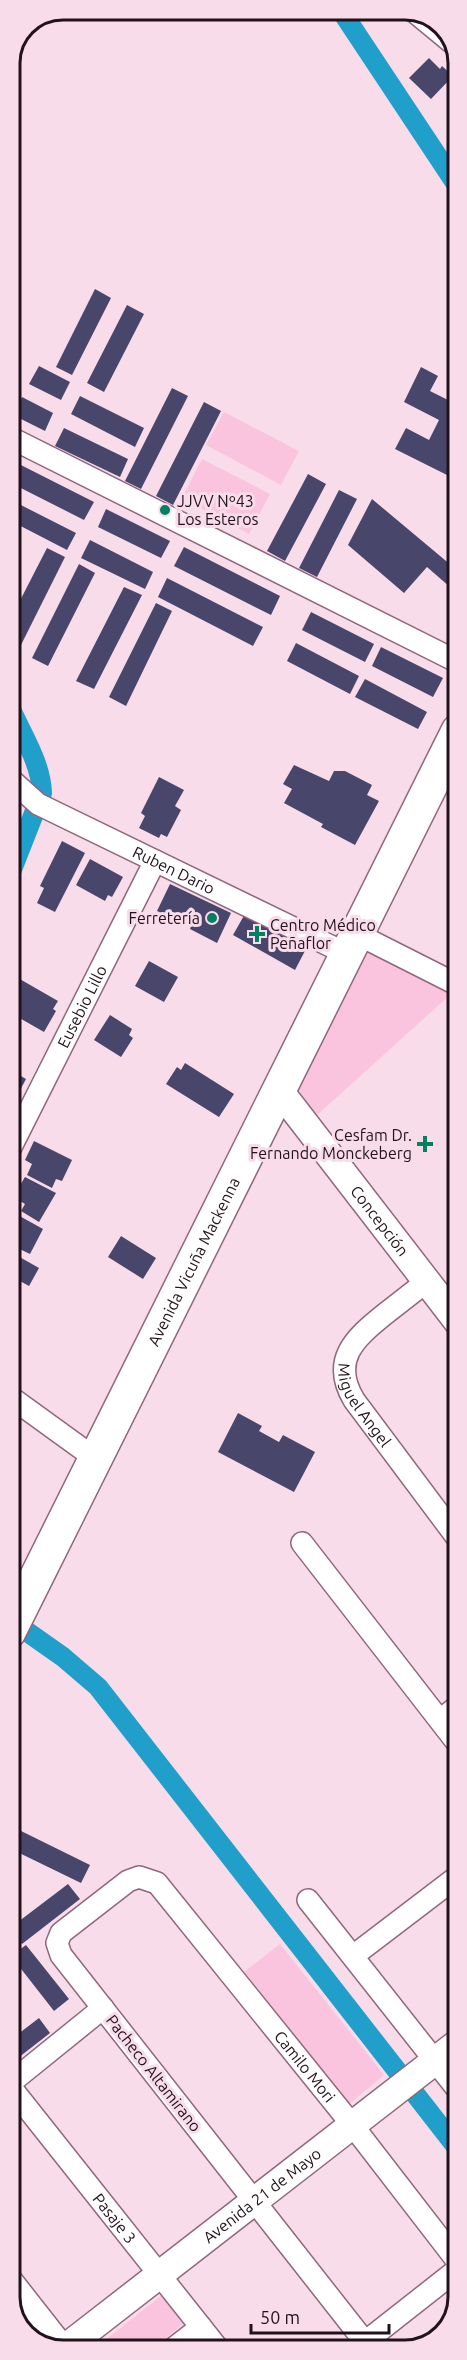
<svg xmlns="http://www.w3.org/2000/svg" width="467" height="2360" viewBox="0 0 467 2360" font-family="Ubuntu,sans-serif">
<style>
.green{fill:#fac4de}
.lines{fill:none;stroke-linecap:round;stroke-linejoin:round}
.canal{stroke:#1f9fca;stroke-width:20}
.building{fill:#49466b}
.minor-casing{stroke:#90677c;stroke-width:24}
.tertiary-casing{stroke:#90677c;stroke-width:30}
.primary-casing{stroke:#90677c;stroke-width:36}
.minor{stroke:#fff;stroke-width:21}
.tertiary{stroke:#fff;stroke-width:27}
.primary{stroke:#fff;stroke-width:33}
.poi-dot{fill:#02805f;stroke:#f9dcea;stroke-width:2}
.labels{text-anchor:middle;stroke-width:6;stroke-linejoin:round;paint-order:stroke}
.poi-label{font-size:16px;fill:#22121b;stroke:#f9dcea;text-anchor:start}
.street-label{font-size:16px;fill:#22121b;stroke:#f9dcea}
.rim{fill:none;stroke:#22121b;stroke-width:3}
</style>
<rect width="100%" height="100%" fill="#f9dcea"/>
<path class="green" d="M224,412l75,39 -18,34 -75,-40z
M202,459l68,35 -21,40 -67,-36z
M355,941l96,53 -135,122 -27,-41z
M280,1944l104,131 -35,29 -105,-132z
M167,2291l21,29 -38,31h-59z"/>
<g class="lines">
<path class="canal" d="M340,9l118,178
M9,705c12,28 32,57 33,88l-33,84
M9,1619l54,38 35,30 360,462"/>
</g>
<path class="building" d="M429,58l11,11 2,-3 11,10 -22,23 -22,-21z
M95,289l16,9 -39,77 -16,-8z
M127,305l17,9 -40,78 -17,-9z
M39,366l31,16 -9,18 -32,-16z
M421,367l17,9 -8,15 28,14 -1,75 -62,-31 11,-21 23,12 10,-20 -35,-18z
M172,388l16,8 -47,93 -16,-8z
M80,396l64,32 -9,19 -64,-33z
M22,397l31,16 -8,18 -32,-16z
M204,402l17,9 -48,94 -17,-9z
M64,428l64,31 -8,18 -65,-31z
M9,459l85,43 -10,18 -75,-38z
M308,474l18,10 -41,77 -18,-10z
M339,490l18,9 -40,78 -18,-9z
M9,499l67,34 -9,17 -58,-30z
M372,499l86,72v23l-31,-27 -23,26 -56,-48z
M106,509l64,32 -9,17 -63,-31z
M90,540l63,32 -8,17 -64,-31z
M184,547l96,49 -9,19 -97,-49z
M47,548l18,9 -47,94 -9,-4v-25z
M79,564l16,9 -47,93 -16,-8z
M167,578l96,49 -10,19 -95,-49z
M124,587l18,8 -48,94 -18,-8z
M156,603l16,8 -46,95 -17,-9z
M311,612l63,32 -9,18 -63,-32z
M296,643l63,33 -9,18 -63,-33z
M381,647l62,31 -10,19 -61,-31z
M365,679l62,33 -9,17 -63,-32z
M294,765l35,16 5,-10h11l27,14 -5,10 12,6 -24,44 -34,-18 2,-3 -39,-21 8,-14 -9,-5z
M159,777l25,13 -9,16 6,4 -14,27 -6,-3 -2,4 -20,-10 6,-12 -4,-3z
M62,841l23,12 -30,59 -18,-9 7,-15 -4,-2z
M90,859l33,18 -11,20 -4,-2 -3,6 -29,-16z
M170,884l61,29 -14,30 -27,-14 2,-6 -14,-7 -2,4 -19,-9z
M246,912l61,35 -12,23 -62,-35z
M149,961l29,16 -14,25 -29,-16z
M18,978l40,23 -5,8 3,2 -12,21 -35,-20v-19z
M110,1015l22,14 -3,6 4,3 -12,19 -27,-17z
M185,1063l49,31 -15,23 -53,-33 11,-17 4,3z
M9,1069l17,10 -10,19 -7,-4z
M34,1141l38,19 -10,21 -6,-2 -4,9 -25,-13 5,-11 -7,-4z
M25,1177l31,16 -17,29 -18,-11 4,-7 -12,-7z
M16,1214l27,15 -13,25 -21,-10v-17z
M121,1236l35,22 -13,21 -35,-22z
M9,1251l30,17 -10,18 -20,-11z
M238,1413l24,13 -3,5 20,11 4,-7 32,17 -21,40 -76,-40z
M13,1827l77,38 -9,18 -72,-35v-13z
M68,1884l12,15 -58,45 -12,-16z
M26,1945l43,54 -15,12 -43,-55z
M39,2018l11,15 -41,32v-24z"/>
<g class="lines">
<defs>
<g id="minor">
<path d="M411,9l40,33"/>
<path d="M9,437l449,225"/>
<path id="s1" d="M9,778l29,26 309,150"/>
<path d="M357,934l101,51"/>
<path id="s2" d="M9,1151l146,-290"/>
<path id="s3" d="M426,1282c-13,10 -27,21 -41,32 -30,24 -55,46 -31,86l104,139"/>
<path d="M9,1396l87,63"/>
<path d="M302,1543l156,201"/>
<path d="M440,1720l18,-14"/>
<path d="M308,1900l150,190"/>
<path d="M353,1956l105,-80"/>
<path d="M9,2084l94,-76"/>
<path id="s4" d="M9,2085l211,266"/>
<path d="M10,2278l51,65"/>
<path d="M355,2350l103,-81"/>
<path d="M170,2351l31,-24"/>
<path id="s5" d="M372,2351l-311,-396 -4,-12 4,-10 67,-52 11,-4 18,6 196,243 105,136"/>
</g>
<g id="tertiary">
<path id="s6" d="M279,1090l179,232"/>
<path id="s7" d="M18,2322l47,26 393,-305"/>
</g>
<g id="primary">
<path id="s8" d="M9,1632l449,-901"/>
</g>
</defs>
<use href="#minor" class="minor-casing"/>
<use href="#tertiary" class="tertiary-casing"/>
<use href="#primary" class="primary-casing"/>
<use href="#minor" class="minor"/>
<use href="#tertiary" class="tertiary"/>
<use href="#primary" class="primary"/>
</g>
<g class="poi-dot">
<circle cx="165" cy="510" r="6"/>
<circle cx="212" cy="918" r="6"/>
<path d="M254 925h6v6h6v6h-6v6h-6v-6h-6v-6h6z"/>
<path d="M422 1135h6v6h6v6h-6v6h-6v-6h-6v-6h6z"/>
</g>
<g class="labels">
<g class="poi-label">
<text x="177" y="507">JJVV Nº43<tspan x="177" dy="18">Los Esteros</tspan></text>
<text x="200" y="924" text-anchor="end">Ferretería</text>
<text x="270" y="931">Centro Médico<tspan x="270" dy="18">Peñaflor</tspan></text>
<text x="412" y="1141" text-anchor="end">Cesfam Dr.<tspan x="412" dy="18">Fernando Monckeberg</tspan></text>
</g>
<g class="street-label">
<text dy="6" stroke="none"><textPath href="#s1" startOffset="190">Ruben Dario</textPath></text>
<text dy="6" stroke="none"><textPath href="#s2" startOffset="162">Eusebio Lillo</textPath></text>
<text dy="6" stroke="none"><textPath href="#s6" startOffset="165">Concepción</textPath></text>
<text dy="6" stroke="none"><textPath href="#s8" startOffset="414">Avenida Vicuña Mackenna</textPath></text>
<text dy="6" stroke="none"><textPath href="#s3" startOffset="164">Miguel Angel</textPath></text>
<text dy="6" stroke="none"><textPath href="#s5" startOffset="878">Camilo Mori</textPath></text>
<text transform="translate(154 2073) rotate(52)" y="6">Pacheco Altamirano</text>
<text dy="6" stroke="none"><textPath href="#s7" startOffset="303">Avenida 21 de Mayo</textPath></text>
<text dy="6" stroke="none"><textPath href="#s4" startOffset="170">Pasaje 3</textPath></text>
</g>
</g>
<path d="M0 0H467V2360H0ZM63 20H405A43 43 0 0 1 448 63V2297A43 43 0 0 1 405 2340H63A43 43 0 0 1 20 2297V63A43 43 0 0 1 63 20Z" fill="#f9dcea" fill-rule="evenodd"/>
<path class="rim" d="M63 20H405A43 43 0 0 1 448 63V2297A43 43 0 0 1 405 2340H63A43 43 0 0 1 20 2297V63A43 43 0 0 1 63 20Z"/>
<path d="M251 2324v9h138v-9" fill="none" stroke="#22121b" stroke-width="3"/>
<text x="260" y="2324" font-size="18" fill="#22121b" stroke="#f9dcea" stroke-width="4.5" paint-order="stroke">50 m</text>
</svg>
